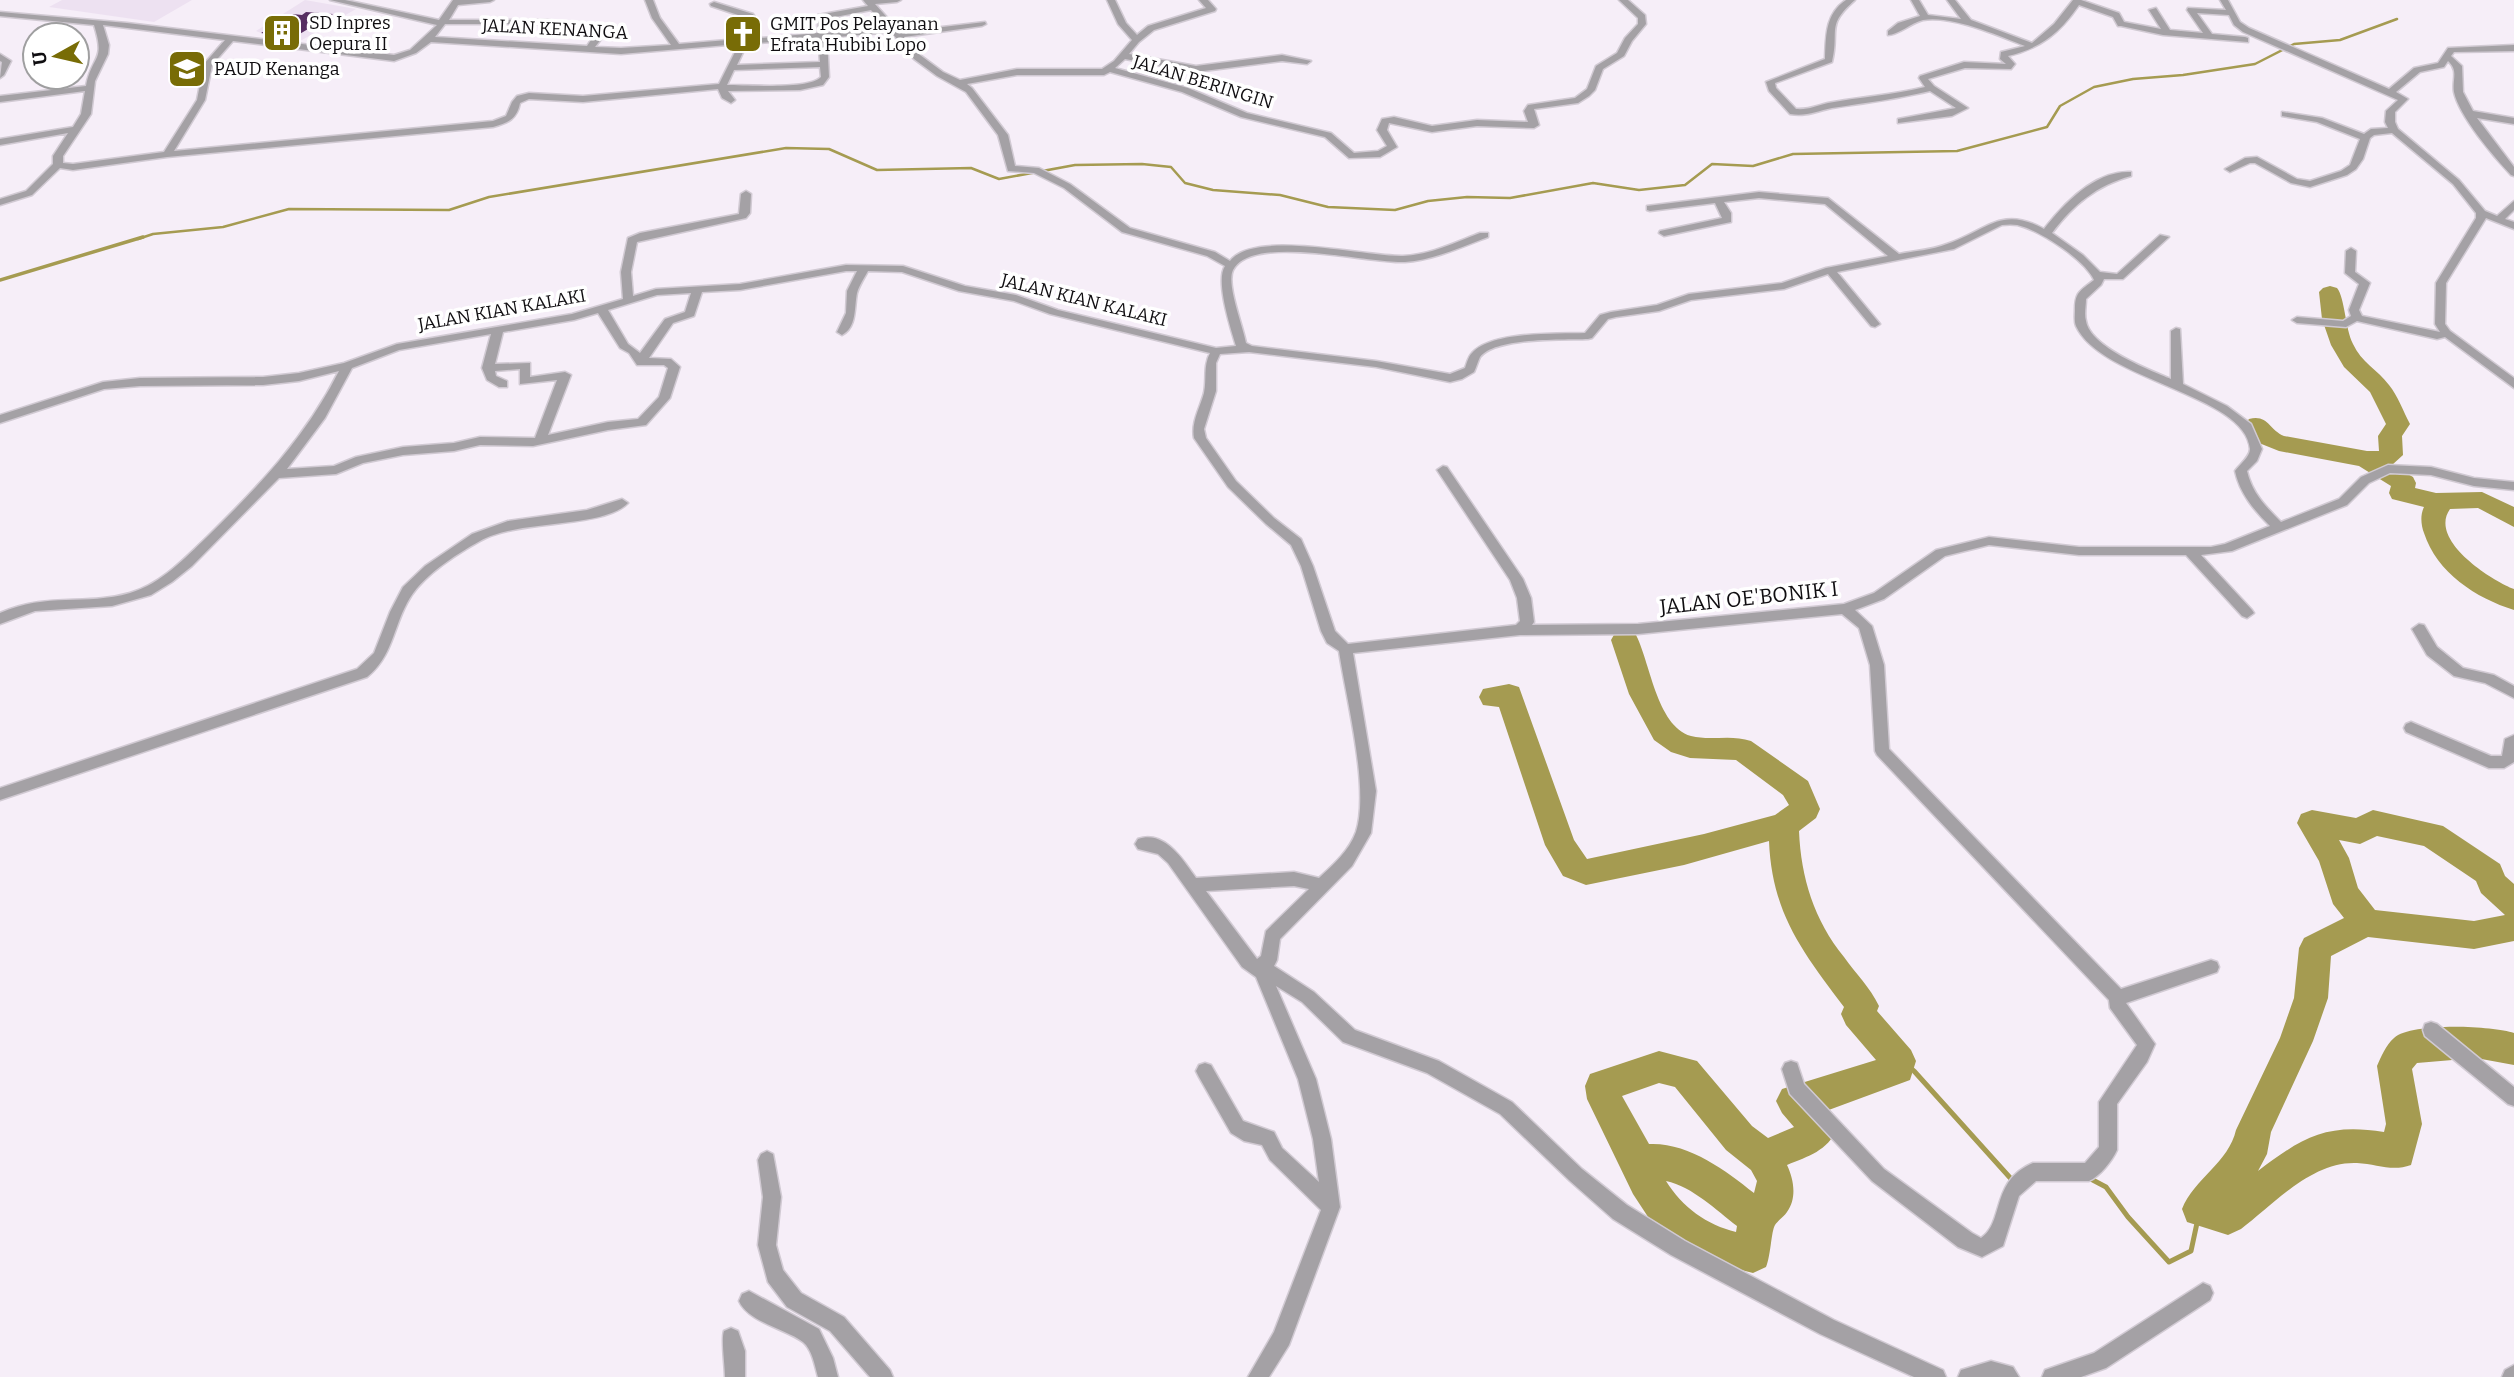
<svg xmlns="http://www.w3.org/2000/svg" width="2514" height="1377" viewBox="0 0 2514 1377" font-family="Bitter,serif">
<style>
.built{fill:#ede1f1}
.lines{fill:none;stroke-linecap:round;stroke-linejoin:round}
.stream-far2{stroke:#a59b51;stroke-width:2.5}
.stream-far1{stroke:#a59b51;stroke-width:3.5}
.stream{stroke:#a59b51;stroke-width:5}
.river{fill:#a59b51;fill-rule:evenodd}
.building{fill:#572f62}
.minor-casing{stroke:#d1cad3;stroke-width:3}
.minor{fill:#a4a1a5;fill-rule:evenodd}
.labels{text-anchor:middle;stroke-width:7;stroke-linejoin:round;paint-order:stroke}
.far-poi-label{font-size:18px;fill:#100e11;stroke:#fff;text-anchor:start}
.far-street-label{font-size:18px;fill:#100e11;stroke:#fff}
.street-label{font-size:21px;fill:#100e11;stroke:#fff}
</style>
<rect width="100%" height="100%" fill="#f6eef8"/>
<path class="built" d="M62,0h130l-38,22 -105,-15z
M305,0l51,9 -54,31 -31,-3 -15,-6z"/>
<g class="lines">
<path class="stream-far2" d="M138,239l15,-5 70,-7 66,-18 160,1 40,-13 297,-49 43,1 48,21 94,-2 28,11 76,-14 67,-1 29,3 14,16 28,7 67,5 48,12 67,3 33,-9 39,-4 43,1 83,-15 46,7 46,-5 27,-21 41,2 40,-12 164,-3 90,-24 13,-21 34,-19 39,-8 50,-4 72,-11 39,-20 46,-4 57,-21"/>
<path class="stream-far1" d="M0,280l143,-43"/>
<path class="stream" d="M1891,1050l23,21 99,110
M2087,1177l19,10 22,30 41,45 22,-11 9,-42"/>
<path class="river" d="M2330,286l7,2c8,10 8,40 16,56 8,18 25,26 36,41 9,11 14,26 21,39l-8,12 1,19 -11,10 21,12 3,6 -1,5 21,5 46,-1 32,15v20l-36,-19 -28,1c-22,31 41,71 64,80v21c-38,-12 -77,-37 -90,-77 -3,-8 -4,-18 0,-26l-32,-8 -3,-6 2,-7 -32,-20 -80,-15 -20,-8 -14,-19 4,-5c19,-5 20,11 35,17l83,15h12l-1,-15 8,-12 -16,-32 -26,-25 -13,-22 -9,-26 -3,-27 4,-4z
M1625,630l10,3c15,27 21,93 56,103 20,5 40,-2 60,5l57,40 12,28 -4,9 -17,13c2,47 15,89 45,126 12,17 26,30 35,49l-2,5 34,39 5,11 -6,19 -84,31 11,18c-10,22 -28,27 -50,36 7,15 10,33 0,47 -3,5 -9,8 -12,13 -4,7 -4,30 -9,42l-13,6 -39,-10 -31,-14 -29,-23 -21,-32 -46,-95 -2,-13 5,-12 69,-23 38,10 55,65 16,12 26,-11 -12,-14 -6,-12 6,-12 94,-29 -30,-35 -5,-11 3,-7c-41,-55 -72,-93 -75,-166l-85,24 -98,20 -23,-9 -18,-31 -46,-138 -16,-2 -4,-8 4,-8 26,-5 10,3 55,153 13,19 117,-25 71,-19 14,-10 -6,-10 -47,-35 -46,-2 -19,-6 -17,-12 -25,-46 -18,-54 4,-7zM1659,1083l16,4 51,63 25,20 6,11 -3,12c-29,-23 -66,-51 -105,-49l-27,-48zM1666,1181c27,6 50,29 71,45l-1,6c-29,-7 -54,-25 -70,-51z
M2312,810l44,8 17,-8 70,16 57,38 5,12 9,8v57l-40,8 -106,-12 -37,19 -3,42 -15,43 -42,91 -4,22 -9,17c45,-34 68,-48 126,-39l2,-8 -9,-58c4,-9 9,-21 17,-28 18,-16 98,-12 120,-5v32l-38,-7 -59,5 -5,6 10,55 -11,41c-19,7 -34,-1 -54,-2 -45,-2 -82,40 -116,66l-13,6 -41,-13 -5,-13c12,-30 47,-47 54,-79l44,-92 14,-40 5,-50 5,-10 40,-20 -11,-14 -14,-43 -22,-38 4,-9zM2377,836l47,10 52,35 5,12 24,22 -31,6 -99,-11 -17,-22 -9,-30 -10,-18 21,4z"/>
</g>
<path class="building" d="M306,12l27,2 -40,24 -32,-5 32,-19 9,1z"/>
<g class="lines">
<defs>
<path id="minor" d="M330,0h15l94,20 14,-20h41l-4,2 -32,3 -9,15h98l55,7 4,2 -1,5 -10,13 26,1 50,-3 -19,-27 -7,-18h8l7,18 19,26 73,-6 -2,-17 -3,-3 -36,-12 -1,-2 4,-2 39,12 5,7 3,17 57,-5v-18l50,-9 -5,-6h38l-4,2 -22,2 25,28 85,-10 1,2 -4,2 -78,11 16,18 23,17 17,8 57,-11h85l12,-8 18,-21 -14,-16 -11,-24h8l11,23 11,12 11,-9 58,-18 -7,-8h9l8,9 -1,2 -61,19 -15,12 -10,12 67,12 86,-11 29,6 -4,3 -25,-3 -86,11 -71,-13 -10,9 73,20 59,25 84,20 23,20 24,-2 9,-5 -10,-16 5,-11 12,-2 38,9 45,-6 51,2 -4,-11 4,-6 47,-7 12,-9 9,-23 21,-13 8,-15 13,-14v-6l-19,-18h9l17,15 1,9 -14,17 -8,15 -21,13 -8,21 -6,6 -11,7 -44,6 5,16 -5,3 -57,-2 -45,6 -43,-9 -2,7 10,17 -17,10 -31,1 -24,-21 -84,-20 -59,-25 -72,-20 -6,3h-87l-50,9 5,4 36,47 7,31 24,2 31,16 60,44 85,24 15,9c24,-32 136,-4 173,-5 27,-1 53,-14 77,-23h8v4c-27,10 -54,23 -83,25 -35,2 -153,-29 -172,8 -7,14 10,56 13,73l6,3 124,15 74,13 15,-6c2,-5 3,-11 7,-15 20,-22 84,-19 113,-20l15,-18 11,-3 46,-7 32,-11 93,-11 44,-15 62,-12 -63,-52 -66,-6 -35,4 7,11v9l-67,14 -5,-3 1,-2 62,-13 -7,-15 -65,8 -3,-1v-4l112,-14 69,6 71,56c15,-3 33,-4 48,-10 39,-13 54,-39 97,-15 20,-26 52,-59 87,-57v4c-34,9 -58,29 -79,57l31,22 17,17 17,2 43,-39 9,2 -46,42h-19l-3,6 -15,14c0,7 -2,15 0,22 4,26 63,49 85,58v-48l5,-3 4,1 3,55 44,22 24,18 11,25 -5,12 -10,10c5,22 19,36 34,51l58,-23 22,-22 27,-12 43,2 43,11 40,4v8l-40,-4 -43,-11 -41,-2 -21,10 -22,22 -115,46 -31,4 51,55 2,3 -7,5 -5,-2 -56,-61h-107l-90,-10 -44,11 -61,43 -29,11 17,16 12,39 5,84 232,240 90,-29 6,2 2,5 -2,5 -91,31 29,41 -8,18 -30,42v46c-5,11 -17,26 -28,31h-53l-17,15 -16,50 -21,11 -24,-10 -86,-66 -82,-87 -8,-25 3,-6 6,-2 6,2 7,21 80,85 88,64 9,5c24,-16 9,-57 52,-75h52l14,-16v-45l38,-57 -27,-37 -1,-8 -232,-245 -2,-4 -5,-86 -11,-37 -17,-14 -204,20 -118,1 -167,18 23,138 -5,42 -19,33 -72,73 -3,21 -3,6 40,26 41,38 84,31 73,41 70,67 45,36 58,36 149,79 109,50 3,7h-32l-94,-43 -149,-79 -58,-36 -43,-38 -70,-67 -73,-41 -84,-31 -41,-40 -26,-16 40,93 15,60 9,68 -51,138 -20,32h-21l26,-45 47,-122 -51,-50 -8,-15 -18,-4 -13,-8 -32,-56 -3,-6 3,-6 6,-2 6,2 32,56 31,11 8,16 37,34 -6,-43 -15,-60 -42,-102 -14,-10 -74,-104 -10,-9 -20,-5 -3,-5 3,-5c27,-9 45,21 58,39l98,-6 25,6c14,-13 30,-27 37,-46 14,-43 -10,-134 -17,-181l-12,-8 -6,-12 -20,-65 -10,-21 -25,-21 -38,-37 -34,-49c-3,-16 6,-30 10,-45 3,-15 -1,-26 6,-40l-160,-39 -36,-13 -55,-10 -57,-19 -34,-1c-4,7 -9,15 -11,22 -3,15 0,34 -15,42l-5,-3 9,-19 1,-22 10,-20h-11l-106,19 -38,2 -8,24 -21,7 -24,35 22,1 9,8 -10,31 -24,27 -38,5 -75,16 -53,-1 -26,6 -51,4 -40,8 -27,11 -57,4 -87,88 -20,16 -21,13 -39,11 -77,5 -35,13v-11c47,-21 85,-7 130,-20 31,-9 55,-35 77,-56 52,-51 99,-100 132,-166l-40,10 -36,4 -123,1 -36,3 -104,34v-8l103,-33 37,-4 123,-1 36,-4 45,-10 53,-19 175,-30 51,-15 -2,-27 7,-34 12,-5 99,-19 2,-20 5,-3 5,3 -1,19 -4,5 -109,24 -6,30 2,24 23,-7 84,-5 106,-19 57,1 62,20 51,9 42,15 158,38 20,-2c-5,-17 -21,-65 -11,-80l-18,-10 -85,-24 -58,-44 -30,-15 -26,-2 -10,-36 -32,-43 -29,-16 -23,-17 -23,-27 -64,6 2,39 -6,8 -23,5 -72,1 7,9 -4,3 -9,-5 -4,-9 -135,13 -54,-3 -9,4c-3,16 -12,20 -27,24l-326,30 -94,13 -13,-2 -28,27 -32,10v-6l26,-8 27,-27v-8l15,-23 -68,12v-6l73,-12 8,-13 4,-23 -85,11v-6l86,-10c6,-32 20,-23 8,-61l-94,-9v-4l127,11 267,32 16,-5 27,-25zM871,10l16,18 -61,5 -1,-14zM445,24h102l50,7 -10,15 -152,-9zM103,25l122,15 -21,24 -7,36 -33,52 -91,12 -10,-1v-7l28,-42 4,-33 13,-27 1,-9zM818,38l2,24 -83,3 10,-21zM233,41l161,20 22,-8 15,-11 190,12 118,-10 -20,40 -136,12 -54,-3 -12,3 -5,6 -6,14 -13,5 -319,30 31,-51 7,-35zM820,67l1,10c-12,13 -75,8 -94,8l7,-15zM2002,225c8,-1 15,-1 22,2 20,7 61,33 70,53 -6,5 -12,8 -16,14 -3,5 -3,10 -3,16 0,5 -1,11 1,16 25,55 170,68 174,123 0,8 -11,16 -15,22 5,23 19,39 35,55l-45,18 -14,3h-132l-90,-10 -53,13 -62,43 -30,11 -206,20 -106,1 2,-3 -3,-24 -8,-19 -76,-112 -4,-1 -6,4 73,110 7,18 3,23 -4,4 -168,19 -13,-13 -22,-65 -12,-27 -27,-21 -38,-37 -30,-43 -2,-9 12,-38v-28l4,-9 29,-2 127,15 74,15 12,-3 12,-7c2,-4 4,-11 6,-15 16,-20 84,-17 108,-18l4,-1 16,-19 8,-2 43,-6 32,-11 93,-11 44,-15 43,52 4,1 5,-3 -43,-52 117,-23zM691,293l-6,19 -20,7 -25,34 -12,-9 -20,-34 49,-15zM598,313l22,35 9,5 8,12h27l4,3 -9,29 -21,22 -30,3 -60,13 23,-60 -6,-3 -35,5v-14l-35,1 8,-32 71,-12zM491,334l-9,34 5,12 12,7h8v-6l-11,-5 -1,-5 25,-2v15l37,-4 -22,58 -55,-1 -26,6 -51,4 -47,10 -22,9 -47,3 38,-51 27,-50 47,-18zM1294,886l15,3 -43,42 -5,25 -4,3 -51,-68z
M1846,0h9c-30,26 -15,30 -23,62l-57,21 1,5 20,21c12,1 20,-3 32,-6 32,-6 65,-8 97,-16l-6,-9 1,-2 44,-14 42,2 -6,-5 1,-7 24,-6c-26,-10 -73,-31 -102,-26 -12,3 -25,15 -35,15v-4l10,-8 22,-7 -9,-16h8l9,15 33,4 -14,-19h8l16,20 61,23 22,-19 19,-24h8l38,13 5,9 37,7 -12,-19 7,-2 14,22 33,3 -16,-23 1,-2 38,2 -6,-10h8l12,22 9,6 140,61 25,-21 24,-5 10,-15 66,-3v6l-60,1 -3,4 11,10 1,26 10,19 41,7v6l-37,-6 37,49v9l-3,-1c-17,-18 -52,-59 -57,-83 -2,-13 5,-21 -6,-31l-4,6 -24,5 -24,20 12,7 -13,13v10l3,7 61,51 26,31 12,5 17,-15v9l-9,9 9,3v7l-28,-11 -40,65 -1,41 5,7 64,47v10l-69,-51 -8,2 -80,-18 -11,6 -49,-4 -5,-3 5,-3 46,4 8,-5 -2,-6 10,-26 -14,-11 1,-22 5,-3 5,3 -1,21 15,11 -11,27 3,6 78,16 -5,-8 1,-41 40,-65v-5l-23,-29 -61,-51 -18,2 -4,3 -7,21 -7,10 -9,6 -37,12 -19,-4 -36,-20h-5l-20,9 -5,-3 20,-11 12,-1 40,22 13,2 31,-10 9,-6 10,-26 -43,-17 -35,-6v-4l40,6 42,16 7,-5 17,-1 -3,-6 1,-11 12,-11 -155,-68 -9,-7 -5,-10 -32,-2 15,21 33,3 3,1v4l-85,-7 -42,-9h-3l-5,-9 -34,-12c-19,28 -38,43 -71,51l7,8 -4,5 -46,-1 -37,11 6,7 34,22 -16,8 -54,7v-4l58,-11 -26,-17c-33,8 -65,12 -98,17 -15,3 -26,9 -42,6l-21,-23 -3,-9 59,-23c1,-23 0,-45 21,-59z
M0,54l11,7 -7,14 -4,3 2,-16 -2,-1z
M622,499l6,4c-25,26 -111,16 -148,38 -25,14 -60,36 -73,62 -14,26 -15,54 -40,74l-367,123v-12l357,-119 17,-16 16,-41 13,-25 22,-21 47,-32 36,-13 79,-11z
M2419,624l5,1 13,22 26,21 31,7 20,11v12l-29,-15 -31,-7 -27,-21 -15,-26z
M2411,722l80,34h11l3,-17 9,-4v27l-10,6h-15l-83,-36 -2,-4 2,-4z
M2431,1022l6,2 77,63v19l-6,-2 -83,-68 -2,-6 2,-6z
M767,1151l6,3 8,43 -5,48 7,25 18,23 43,24 46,53 3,7h-23l-40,-46 -43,-24 -19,-25 -10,-37 5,-48 -5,-37 3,-6z
M2203,1283l7,3 3,7 -3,7 -104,68 -25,9h-39l3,-7 49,-17z
M749,1291l70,38 14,29 5,19h-20c-3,-11 -6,-28 -15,-35 -17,-13 -55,-20 -64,-41l3,-7z
M731,1328l7,3 7,20v26h-20c0,-12 -4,-38 -1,-46z
M1991,1361l22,6 6,10h-61l3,-7z
M2514,1365v12h-12l3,-7z"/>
</defs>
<use href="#minor" class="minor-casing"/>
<use href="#minor" class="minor"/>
</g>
<defs>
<symbol id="building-square" viewBox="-11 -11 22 22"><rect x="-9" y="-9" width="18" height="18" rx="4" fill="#786c06" stroke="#fff"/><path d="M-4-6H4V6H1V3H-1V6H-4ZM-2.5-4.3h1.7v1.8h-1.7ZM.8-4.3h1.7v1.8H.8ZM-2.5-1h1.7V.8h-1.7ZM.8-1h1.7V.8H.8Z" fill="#fff"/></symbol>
<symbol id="church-square" viewBox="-11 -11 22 22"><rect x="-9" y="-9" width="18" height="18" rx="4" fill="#786c06" stroke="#fff"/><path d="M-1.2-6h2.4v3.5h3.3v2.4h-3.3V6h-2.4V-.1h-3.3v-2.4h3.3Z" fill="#fff"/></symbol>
<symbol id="school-square" viewBox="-11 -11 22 22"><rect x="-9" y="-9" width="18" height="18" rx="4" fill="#786c06" stroke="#fff"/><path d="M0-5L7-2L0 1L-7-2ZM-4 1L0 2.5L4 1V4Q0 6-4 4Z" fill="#fff"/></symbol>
</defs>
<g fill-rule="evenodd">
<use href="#building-square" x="260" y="11" width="44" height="44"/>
<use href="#church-square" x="721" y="12" width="44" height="44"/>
<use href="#school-square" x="165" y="47" width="44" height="44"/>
</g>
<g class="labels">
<g class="far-poi-label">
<text x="309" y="29">SD Inpres<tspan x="309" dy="21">Oepura II</tspan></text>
<text x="770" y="30">GMIT Pos Pelayanan<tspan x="770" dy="21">Efrata Hubibi Lopo</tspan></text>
<text x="214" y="75">PAUD Kenanga</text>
</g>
<g class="far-street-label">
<text transform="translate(555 29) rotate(3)" y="6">JALAN KENANGA</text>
<text transform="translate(1203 82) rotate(17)" y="6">JALAN BERINGIN</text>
<text transform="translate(1084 300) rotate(14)" y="6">JALAN KIAN KALAKI</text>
<text transform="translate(502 310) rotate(-10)" y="6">JALAN KIAN KALAKI</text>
</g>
<g class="street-label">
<text transform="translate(1749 598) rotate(-6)" y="7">JALAN OE'BONIK I</text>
</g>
</g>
<g transform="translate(56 56) rotate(262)"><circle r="33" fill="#ffffff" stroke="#9f9fa0" stroke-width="2"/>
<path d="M0-5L12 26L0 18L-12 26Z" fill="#786c06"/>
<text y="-10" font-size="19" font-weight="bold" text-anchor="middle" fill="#100e11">U</text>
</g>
</svg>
